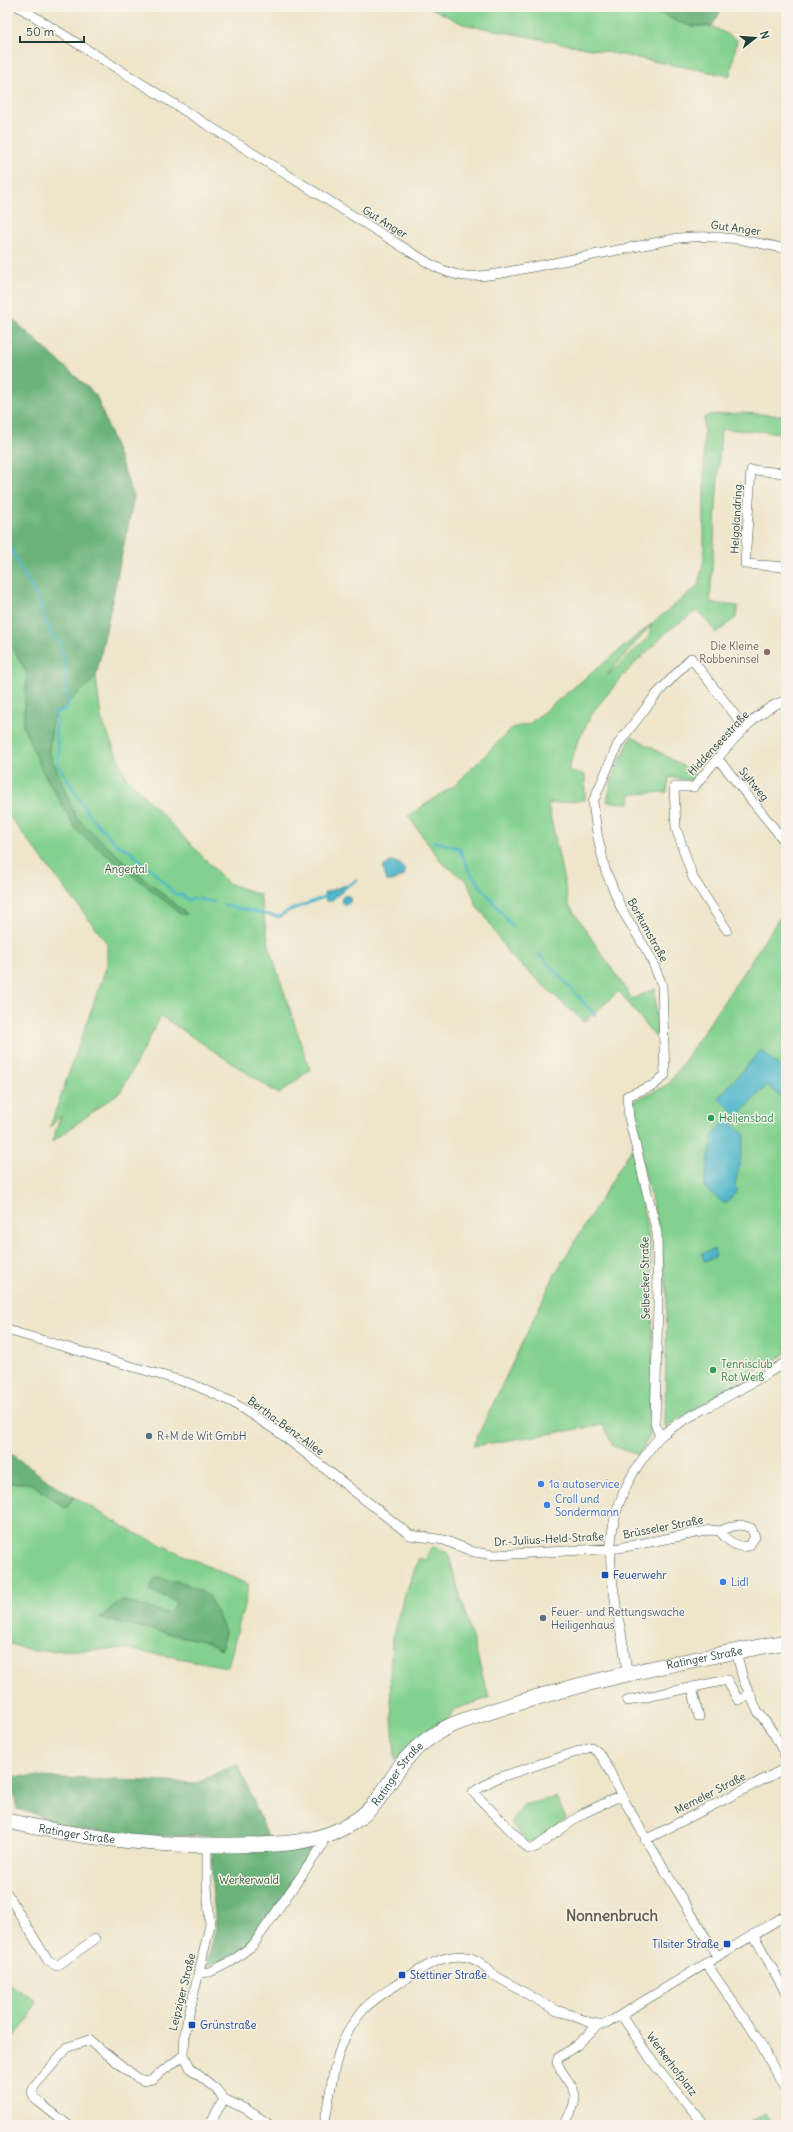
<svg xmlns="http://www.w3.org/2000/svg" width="793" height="2132" viewBox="0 0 793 2132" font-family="Delius,sans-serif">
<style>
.green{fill:#83d18f;stroke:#518762;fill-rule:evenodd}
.forest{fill:#6ab37a;stroke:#447857}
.water{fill:#4db6cb;stroke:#367a80}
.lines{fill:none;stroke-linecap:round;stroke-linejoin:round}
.stream{stroke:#4db6cb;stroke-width:2.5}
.minor-casing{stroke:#3e564a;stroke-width:10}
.primary-casing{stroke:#3e564a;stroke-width:16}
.minor{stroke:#fff;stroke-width:9}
.primary{stroke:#fff;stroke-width:15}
.education-dot{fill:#8d6e63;stroke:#f7f3e8;stroke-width:1.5}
.leisure-dot{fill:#2e9e5b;stroke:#f7f3e8;stroke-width:1.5}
.service-dot{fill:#5c6f8a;stroke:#f7f3e8;stroke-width:1.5}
.shop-dot{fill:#3f7fe0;stroke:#f7f3e8;stroke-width:1.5}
.transit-dot{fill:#1a4fb4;stroke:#f7f3e8;stroke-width:1.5}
.labels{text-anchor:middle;stroke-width:3;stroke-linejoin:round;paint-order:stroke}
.street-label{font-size:11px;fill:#1f3d34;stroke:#f7f3e8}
.education-label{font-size:11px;fill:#785e54;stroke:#f7f3e8;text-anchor:end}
.park-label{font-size:11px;fill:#335b46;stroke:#f7f3e8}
.leisure-label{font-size:11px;fill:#27864d;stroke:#f7f3e8;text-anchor:start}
.service-label{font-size:11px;fill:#4e5e75;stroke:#f7f3e8;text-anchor:start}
.shop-label{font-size:11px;fill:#366cbe;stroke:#f7f3e8;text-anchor:start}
.transit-label{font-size:11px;fill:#164399;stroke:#f7f3e8;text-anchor:start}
.district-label{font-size:15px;font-weight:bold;fill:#615d4f;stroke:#f7f3e8}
</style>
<rect width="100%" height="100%" fill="#f7f3e8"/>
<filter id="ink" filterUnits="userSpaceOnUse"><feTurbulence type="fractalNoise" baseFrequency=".025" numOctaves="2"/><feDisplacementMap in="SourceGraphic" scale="8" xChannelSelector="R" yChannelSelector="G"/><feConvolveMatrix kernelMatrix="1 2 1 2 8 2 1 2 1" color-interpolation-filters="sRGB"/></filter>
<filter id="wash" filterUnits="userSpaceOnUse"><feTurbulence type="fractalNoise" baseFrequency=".012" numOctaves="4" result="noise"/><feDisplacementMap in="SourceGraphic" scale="16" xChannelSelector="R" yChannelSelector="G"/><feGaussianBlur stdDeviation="0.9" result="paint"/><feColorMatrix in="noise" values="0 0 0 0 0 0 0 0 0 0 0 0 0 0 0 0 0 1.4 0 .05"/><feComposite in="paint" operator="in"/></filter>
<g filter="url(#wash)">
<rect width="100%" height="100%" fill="#efe5ca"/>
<path class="green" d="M429,7h191l10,4 33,3 15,8 13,4h21l25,14 -7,36 -267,-52z
M7,322l83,361 6,-6 5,41 25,59 102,106 32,12 10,55 40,120 -31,24 -118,-78 -40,75 -69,51 9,-26 -11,11 57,-162v-22l-100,-130z
M744,413l42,3v17l-65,-4 -11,174 28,3 -2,12 -20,15 -18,-23 -28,19 -41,40 -35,41 -15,29 -11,31 17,5v25l-37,4 21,101 63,94 23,-10 2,50 -38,-48 -35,31 -76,-69 -23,-37 -8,-9 -10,-26 -25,-18 -34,-47 47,-31 57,-57 17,-4 169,-138 6,-27v-141l6,-3zM651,625l-2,12 -41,38v-1z
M632,736l63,37 -4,8 -22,-4 -2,15 -36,2 -1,9 -23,-1 6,-27z
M786,908v381l-7,8 7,7v49l-121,74 2,-134 -9,-68 -21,-83 3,-8 -7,-33 36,-17z
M632,1148l19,103 2,92 -3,93 -12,19 -25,-9 -10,-21 -130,21 82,-172z
M7,1483h23l36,25 8,-11 59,35 116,53 -21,82 -100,-18 -94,2 -27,-8zM122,1600l47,14 9,-12 47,29 -4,19 -14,-8 -107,-24z
M435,1547l13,6 41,145 -34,11 -6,9 -16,8 -19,14 -19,21c-2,-47 -11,-99 3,-145 6,-20 14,-39 21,-58l6,2 5,-11z
M556,1797l10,22 -30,21 -8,2 -17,-19 12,-18z
M7,1983l29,18 -7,18 -22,26z
M765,2113l8,12h-27z"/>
<path class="forest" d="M620,7h68l11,3 5,-3h19l-11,19h-21l-13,-4 -15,-8 -33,-3z
M7,314l89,81 38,102 -38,180 -43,40 -4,34 27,66 52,48 59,49h-6l-104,-83 -35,-61 -19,-44 4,-52 -20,-37z
M7,1451l40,29 27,17 -8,11 -36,-25h-23z
M156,1578l29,5 24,13 16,35 -4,19 -14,-8 -108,-24 23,-18 47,14 8,-12 -28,-12z
M238,1763l37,91 37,-6 3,5 -66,92 -21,13 -22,9 10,-40 -4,-42v-50l-78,2 -78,-12 -18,-10 -21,-6 -6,-33 186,7z"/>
<path class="water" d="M392,861l8,3 5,7 -1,5 -12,5h-5l-4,-14z
M346,885v3l-15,13h-5l-2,-8z
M341.5 900a4.5 4.5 0 1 1 9 0a4.5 4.5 0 1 1-9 0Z
M761,1050l25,22v20l-4,5 -15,-12 -29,31 -20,-18z
M727,1119l18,16 -10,52 3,3 -13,14 -21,-17 9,-52z
M714,1249l2,8 -12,4 -2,-8z"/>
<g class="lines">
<path class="stream" d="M7,538l7,18 22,39 15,39 9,9 3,11 5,54 -13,5 2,8 -2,12 4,16 -1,16 32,51 26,28 13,6 14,14 6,3 26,27 7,1 6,5 5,-2 21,4
M433,841l26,7 10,23 43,55
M344,888l13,-8
M224,905l55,12 9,-6 39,-15
M539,954l56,61"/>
</g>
</g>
<g filter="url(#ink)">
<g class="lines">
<defs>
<path id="minor" d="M19,7l411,257c28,15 42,14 72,9l177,-35c40,-4 68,2 107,11
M786,473l-35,-3 -6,94 41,3
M718,759l68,84
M727,930l-34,-52 -17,-50 -2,-41h20c20,-24 62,-81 92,-86
M7,1330l185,54 40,18 45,29 133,104 34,5 30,12 21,3 124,-7 92,-18 9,1
M660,1437l-5,-14 3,-119 -1,-71 -28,-115 -2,-22 27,-11 11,-10 -3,-90 -12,-29 -28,-46 -17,-41 -8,-36 -4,-31 25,-58 37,-48 36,-38 54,70
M741,1525l10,3 4,9 -6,9c-11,3 -23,-6 -29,-15l13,-5z
M736,1651l7,28 14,31 17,24 12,23
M627,1674c-3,-37 -14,-72 -16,-108 -3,-42 11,-81 36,-113 4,-6 8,-12 14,-17 14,-12 32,-21 49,-30 25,-14 51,-28 76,-44
M692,1687l7,30
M627,1701l100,-21 11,20 13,-5
M622,1795l-38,18 -51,36h-4l-56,-57 22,-13 96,-32c13,7 19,26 26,40 31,58 66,113 100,169
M645,1840l141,-72
M207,1845v41l3,39 -25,106 -1,24 7,14 25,20 8,10 22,10 24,16
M7,1893l41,68 9,5 38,-27
M753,1934l33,59
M706,1963l51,74 29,54
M198,1973l12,-1 22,-11 21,-16 69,-99 2,-10
M622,2016l32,48 51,61
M68,2125l-33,-26 -3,-7 3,-7 33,-38 21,-7 47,37 8,4 8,-2 32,-24
M209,2125l15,-26
M324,2125c6,-27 8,-58 19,-83 5,-12 13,-24 21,-33 10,-11 25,-19 37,-27 28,-19 64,-43 91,-8l65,37c17,2 30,15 49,13l180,-109
M564,2125c21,-35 8,-33 -7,-62l1,-5 19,-13 21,-20"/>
<g id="primary">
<path id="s1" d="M7,1821c74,17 145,25 221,24 44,0 92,1 130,-26 20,-14 30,-36 44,-55 13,-17 30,-30 50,-39 25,-10 53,-18 79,-26 84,-25 170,-41 255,-57"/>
</g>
</defs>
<use href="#minor" class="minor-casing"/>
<use href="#primary" class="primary-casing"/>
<use href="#minor" class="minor"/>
<use href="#primary" class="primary"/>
</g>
</g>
<circle class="education-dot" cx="767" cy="652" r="4"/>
<g class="leisure-dot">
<circle cx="711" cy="1118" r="4"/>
<circle cx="713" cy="1370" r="4"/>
</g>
<g class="service-dot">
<circle cx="149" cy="1436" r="4"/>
<circle cx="543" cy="1618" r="4"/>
</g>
<g class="shop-dot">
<circle cx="541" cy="1484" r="4"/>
<circle cx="547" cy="1505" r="4"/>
<circle cx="723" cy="1582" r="4"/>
</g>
<g class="transit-dot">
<rect x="601" y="1571" width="8" height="8" rx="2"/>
<rect x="723" y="1940" width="8" height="8" rx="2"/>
<rect x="398" y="1971" width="8" height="8" rx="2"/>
<rect x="188" y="2021" width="8" height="8" rx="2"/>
</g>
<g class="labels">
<g class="street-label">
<text transform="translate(385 222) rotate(32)" y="4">Gut Anger</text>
<text transform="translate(736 228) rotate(8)" y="4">Gut Anger</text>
<text transform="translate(736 519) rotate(-87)" y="4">Helgolandring</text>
<text transform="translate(718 743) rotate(-47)" y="4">Hiddenseestraße</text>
<text transform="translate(754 784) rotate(51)" y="4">Syltweg</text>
<text transform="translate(648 930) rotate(61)" y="4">Borkumstraße</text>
<text transform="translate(645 1278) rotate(-91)" y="4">Selbecker Straße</text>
<text transform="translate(286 1426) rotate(36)" y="4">Bertha-Benz-Allee</text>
<text transform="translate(663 1527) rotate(-11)" y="4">Brüsseler Straße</text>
<text transform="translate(549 1539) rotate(-3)" y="4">Dr.-Julius-Held-Straße</text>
<text dy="4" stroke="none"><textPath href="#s1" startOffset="754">Ratinger Straße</textPath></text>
<text dy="4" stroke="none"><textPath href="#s1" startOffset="418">Ratinger Straße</textPath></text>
<text transform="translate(710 1793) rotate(-27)" y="4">Memeler Straße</text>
<text dy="4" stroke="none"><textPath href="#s1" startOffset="71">Ratinger Straße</textPath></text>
<text transform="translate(182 1992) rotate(-76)" y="4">Leipziger Straße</text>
<text transform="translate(672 2064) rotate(53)" y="4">Werkerhofplatz</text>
</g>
<g class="education-label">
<text x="759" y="650">Die Kleine<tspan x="759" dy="13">Robbeninsel</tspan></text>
</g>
<g class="park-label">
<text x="126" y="873">Angertal</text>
<text x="249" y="1884">Werkerwald</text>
</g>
<g class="leisure-label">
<text x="719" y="1122">Heljensbad</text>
<text x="721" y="1368">Tennisclub<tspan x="721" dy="13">Rot Weiß</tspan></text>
</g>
<g class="service-label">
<text x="157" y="1440">R+M de Wit GmbH</text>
<text x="551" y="1616">Feuer- und Rettungswache<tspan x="551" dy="13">Heiligenhaus</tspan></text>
</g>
<g class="shop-label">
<text x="549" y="1488">1a autoservice</text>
<text x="555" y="1503">Croll und<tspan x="555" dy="13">Sondermann</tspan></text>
<text x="731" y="1586">Lidl</text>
</g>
<g class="transit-label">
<text x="613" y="1579">Feuerwehr</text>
<text x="719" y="1948" text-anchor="end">Tilsiter Straße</text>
<text x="410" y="1979">Stettiner Straße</text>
<text x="200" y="2029">Grünstraße</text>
</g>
<g class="district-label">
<text x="612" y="1921">Nonnenbruch</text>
</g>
</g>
<rect width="793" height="2132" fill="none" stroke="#f7f3e8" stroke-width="24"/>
<g transform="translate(755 38) rotate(73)" stroke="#f7f3e8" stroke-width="3" paint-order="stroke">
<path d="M0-3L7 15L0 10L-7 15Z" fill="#1f3d34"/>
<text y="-6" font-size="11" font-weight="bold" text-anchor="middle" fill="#1f3d34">N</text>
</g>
<path d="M20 36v6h64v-6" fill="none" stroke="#1f3d34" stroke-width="2"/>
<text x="26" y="36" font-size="12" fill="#1f3d34" stroke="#f7f3e8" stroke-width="3" paint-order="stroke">50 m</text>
</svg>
